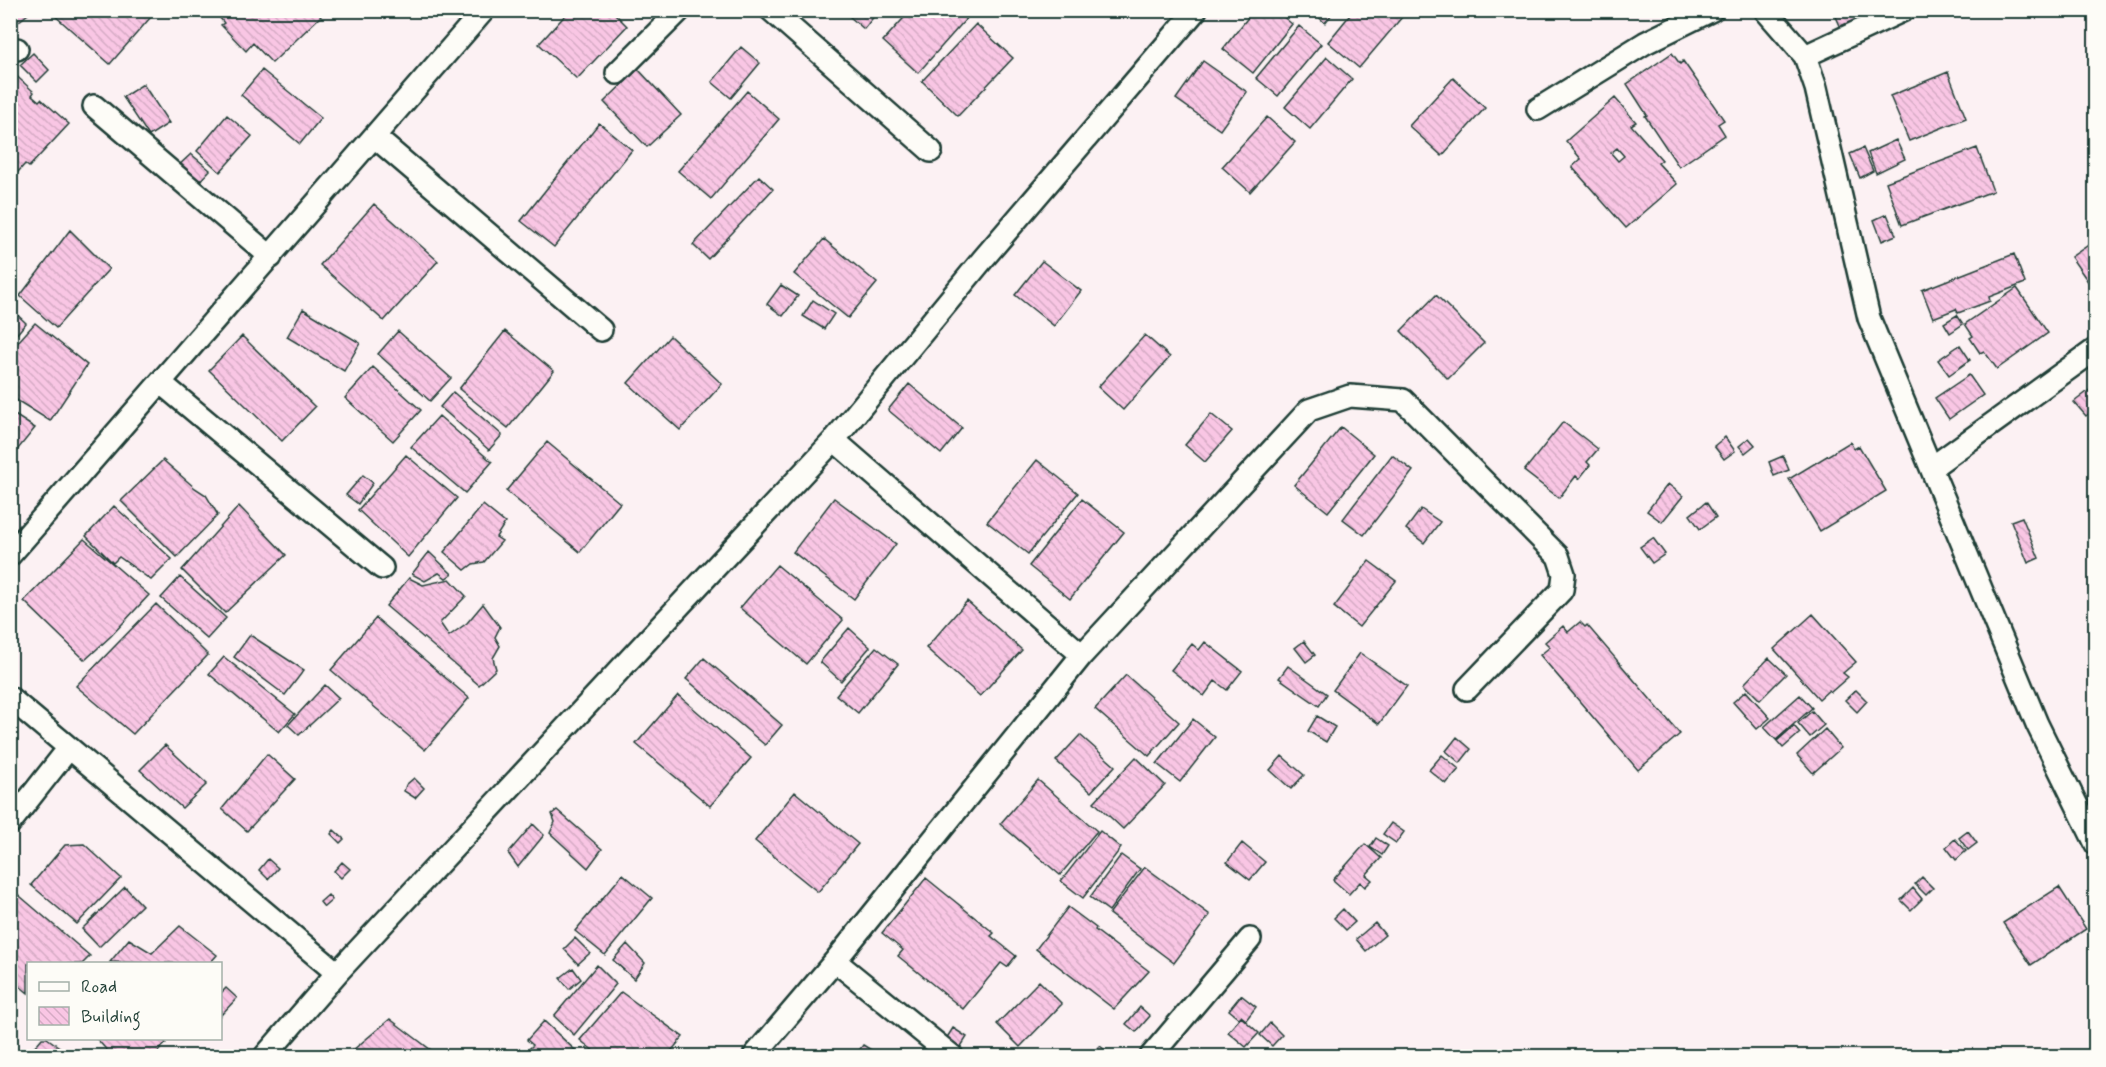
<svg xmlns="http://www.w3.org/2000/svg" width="2106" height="1067" viewBox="0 0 2106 1067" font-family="Mynerve,sans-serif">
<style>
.building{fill:url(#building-back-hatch);stroke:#1f3d34;stroke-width:1.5;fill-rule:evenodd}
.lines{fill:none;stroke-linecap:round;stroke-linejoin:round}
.minor-casing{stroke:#1f3d34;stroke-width:26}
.minor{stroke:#fdfcf7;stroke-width:21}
</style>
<defs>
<pattern id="building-back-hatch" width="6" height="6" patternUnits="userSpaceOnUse" patternTransform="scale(1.5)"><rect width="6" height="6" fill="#f9c6e4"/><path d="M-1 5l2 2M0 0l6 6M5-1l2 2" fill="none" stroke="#d5abc4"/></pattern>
</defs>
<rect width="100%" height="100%" fill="#fcf1f3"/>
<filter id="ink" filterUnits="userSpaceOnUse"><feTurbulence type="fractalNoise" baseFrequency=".0167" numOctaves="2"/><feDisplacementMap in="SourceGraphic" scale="12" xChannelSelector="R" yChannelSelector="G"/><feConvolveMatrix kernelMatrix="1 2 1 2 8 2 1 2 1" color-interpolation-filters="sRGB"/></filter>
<g filter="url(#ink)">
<path class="building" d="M10,10h23l-15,12z
M58,10h99l-47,54 -56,-49z
M227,10h89l5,6 -49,47 -19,-20 -7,8 -25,-26 3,-2 -4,-5z
M570,10h41l16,16 -50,53 -38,-35z
M842,10h37l-15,19z
M911,10h63l-56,63 -35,-32z
M1254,10h21l17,14 -39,49 -30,-24z
M1311,10h24l-10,13z
M1354,10h54l-49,58 -31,-26z
M1833,10h26l5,11 -22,9z
M976,24l37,34 -55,58 -36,-35z
M1299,26l22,18 -43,52 -22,-18z
M741,47l19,16 -29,35 -19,-16z
M33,53l16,17 -12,12 -17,-17z
M1672,53l8,11 3,-3 41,59 -6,4 7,11 -46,32 -34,-51 2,-1 -20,-31z
M1327,57l25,22 -42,50 -25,-22z
M1203,61l44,31 -27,38 -44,-31z
M638,69l43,46 -34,32 -43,-45z
M10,70l24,22 -2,3 7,6 2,-2 28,25 -40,43 -4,-3 -14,16z
M262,70l59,48 -21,26 -59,-49z
M1948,72l18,46 -57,23 -19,-45z
M1453,78l32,30 -43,48 -33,-30z
M143,84l26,39 -20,13 -26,-39z
M747,91l32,28 -68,80 -33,-28z
M1615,98l21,24 -5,3 31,35 -4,3 19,21 -51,44 -54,-61 9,-8 -15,-18zM1617,148l7,8 -6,5 -7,-8z
M227,115l25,21 -32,36 -23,-21z
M1267,117l28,25 -45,50 -28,-25z
M599,123l33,27 -78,97 -33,-26z
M1896,140l9,19 -29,14 -8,-20z
M1863,148l10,23 -13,7 -10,-24z
M1977,148l16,43 -91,34 -16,-43z
M191,154l19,16 -13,14 -20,-17z
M759,176l14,13 -65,70 -15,-14z
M374,204l64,57 -54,60 -64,-56z
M1887,214l9,21 -14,6 -8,-21z
M70,230l39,39 -53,59 -36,-32z
M824,239l53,44 -29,35 -54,-44z
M2096,240v53l-25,-36z
M2014,254l11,29 -36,14 1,4 -32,12 -2,-4 -23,9 -11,-28z
M1042,261l39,30 -27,35 -39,-31z
M781,285l17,11 -15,20 -16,-12z
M2017,288l31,45 -51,36 -13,-18 -4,2 -10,-15 3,-2 -8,-12z
M1436,295l48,48 -36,36 -47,-48z
M813,300l21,14 -10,15 -21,-13z
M10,308l16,15 -16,19z
M303,309l57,34 -16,28 -57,-34z
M1957,315l6,9 -13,9 -6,-10z
M35,323l52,42 -37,56 -40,-25v-45z
M398,331l53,47 -21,23 -52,-47z
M505,331l49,40 -46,57 -49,-39z
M1145,335l25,22 -47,53 -25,-23z
M242,336l73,71 -33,34 -73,-71z
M670,336l52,48 -42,46 -52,-47z
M1960,345l10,15 -21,15 -11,-15z
M373,367l48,43 -28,31 -48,-43z
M1969,375l14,20 -34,24 -14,-21z
M909,384l53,44 -21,26 -53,-44z
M2096,385v23l-10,8 -12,-14z
M453,392l49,43 -13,15 -49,-43z
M10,412l25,16 -25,31z
M1211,414l21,17 -27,31 -20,-17z
M439,416l53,46 -27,31 -54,-46z
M1563,422l35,27 -11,13 3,3 -11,14 -3,-3 -17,22 -35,-27z
M1341,427l33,27 -46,58 -34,-27z
M1725,437l10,14 -11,8 -10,-13z
M1749,438l6,7 -10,8 -6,-7z
M547,442l73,61 -40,49 -74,-61z
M1850,442l4,7 5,-3 27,45 -66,40 -31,-52z
M406,455l51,43 -49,59 -50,-47z
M1392,455l21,16 -49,64 -21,-16z
M1783,456l6,14 -15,6 -5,-14z
M163,460l32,28 11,7 12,20 -41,42 -56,-56z
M1037,460l41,33 -50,61 -41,-32z
M363,475l10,8 -15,21 -12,-9z
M1668,484l15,12 -21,26 -15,-11z
M834,498l62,46 -42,55 -61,-47z
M1082,499l42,33 -54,67 -41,-33z
M1706,502l10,15 -16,12 -10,-14z
M483,505l22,18 -9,14 6,4 -18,21 -11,2 -8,6 -21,-18z
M114,506l58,53 -21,21 -32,-23 -6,6 -27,-27z
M239,506l47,49 -61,58 -43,-43z
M1421,509l19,13 -16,21 -18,-14z
M2022,517l17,41 -11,5 -17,-42z
M1653,538l12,16 -13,9 -12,-16z
M84,539l65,56 -38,41 -26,24 -61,-59z
M429,552l23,22 -6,4 -7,-5 -14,8 -13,-7z
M1369,561l27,20 -37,46 -25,-20z
M777,565l66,55 -37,44 -66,-56z
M180,577l46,41 -19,21 -46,-41z
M409,578l14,7 27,-6 16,17 -26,27 9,13 18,-13 16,-19 17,23 -5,10 5,9 -7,12 3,11 -17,16 -93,-79z
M967,601l55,49 -42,46 -54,-48z
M156,604l52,51 -75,79 -57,-48z
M1813,614l43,48 -13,11 5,4 -17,15 -2,-2 -10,9 -45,-50z
M376,618l93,80 -44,52 -94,-80z
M1580,622l5,5 2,-2 93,109 -42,36 -98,-115 10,-8 -5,-5 18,-16 5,6z
M849,628l21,19 -29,34 -21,-19z
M250,635l54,35 -19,25 -51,-38z
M1304,641l11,14 -9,7 -11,-14z
M1205,642l37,29 -15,19 -12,-9 -11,15 -33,-26 21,-26 7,6z
M876,647l22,17 -40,49 -22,-18z
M1360,653l47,33 -28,38 -46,-34z
M224,657l71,57 -16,18 -70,-58z
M704,658l78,67 -17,20 -79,-66z
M1769,658l17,16 -26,26 -16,-16z
M1288,666l39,28 -8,12 -40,-28z
M1126,675l53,47 -30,34 -54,-47z
M325,685l14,13 -40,37 -11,-10z
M1856,690l11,11 -10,11 -12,-12z
M1746,691l24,27 -13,11 -24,-27z
M678,695l73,63 -41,48 -74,-62z
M1800,695l12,13 -36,32 -12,-13z
M1812,711l12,14 -14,12 -12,-14z
M1317,716l18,11 -9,15 -18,-11z
M1193,719l22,18 -35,45 -23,-18z
M1794,726l6,7 -17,15 -6,-7z
M1825,729l16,19 -28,25 -16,-18z
M1080,735l35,31 -24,26 -35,-31z
M1457,737l14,12 -11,14 -14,-12z
M165,745l42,39 -25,24 -42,-38z
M267,754l28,25 -48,52 -25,-22z
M1442,755l17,14 -13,15 -17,-14z
M1282,756l22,19 -13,14 -21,-19z
M1136,757l29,28 -42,44 -29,-27z
M414,778l10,10 -9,10 -11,-7 2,-6z
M1038,780l59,51 -37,44 -60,-51z
M795,792l63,52 -40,48 -63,-51z
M557,810l45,39 -14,19 -38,-35 5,-11 -3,-8z
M1391,823l13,9 -8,11 -13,-9z
M533,824l11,11 -26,32 -10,-14z
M334,830l10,9 -4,4 -9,-9z
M1100,831l21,17 -38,50 -22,-17z
M1968,831l9,12 -9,7 -9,-12z
M1376,838l12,8 -6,9 -12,-8z
M1955,839l11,12 -10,9 -10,-13z
M1242,843l23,19 -15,18 -23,-18z
M84,844l37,34 -44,46 -46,-39 34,-40z
M1365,844l16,14 -15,17 6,5 -7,7 -5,-5 -11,12 -16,-14z
M1121,855l19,14 -31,42 -19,-14z
M268,859l10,9 -10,11 -9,-9z
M342,862l8,7 -9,9 -7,-7z
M1145,867l65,48 -36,48 -65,-49z
M623,874l29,24 -47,57 -30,-24z
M1922,877l11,11 -7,7 -11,-11z
M926,878l68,55 -3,3 25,20 -9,11 -6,-4 -38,46 -65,-53 5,-6 -21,-17z
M125,887l17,18 -43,42 -17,-18z
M2059,887l27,42 -55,36 -28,-42z
M1913,888l9,11 -11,11 -10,-10z
M14,891l76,65 -8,8h-54v29l-18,-15v-82z
M328,895l4,5 -8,7 -4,-5z
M1068,907l28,21 -1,2 54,41 -35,38 -78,-60z
M1343,909l12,13 -9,8 -12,-12z
M1375,923l10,12 -19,16 -10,-12z
M180,926l37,29 -8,9 -99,-2 19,-23 23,14z
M575,938l15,15 -12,11 -14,-15z
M627,944l18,19 -11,16 -21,-19z
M597,965l19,19 -42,51 -20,-19z
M573,968l8,11 -12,10 -9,-11z
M1039,981l23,23 -42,43 -23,-23z
M226,988l11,10 -16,17 -1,-21z
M621,992l62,45 -16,19h-67l-20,-16z
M1241,995l15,12 -10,13 -5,-4 -2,2 -10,-8z
M1140,1007l10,9 -14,16 -10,-8z
M1241,1017l18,16 -13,14 -18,-15z
M390,1019l49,37h-93z
M544,1021l33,31 -6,4h-57l4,-5 5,4 10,-10 -6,-5z
M1270,1023l12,12 -10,11 -12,-11z
M953,1028l14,9 -7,11 -14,-9z
M47,1038l22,16 -2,2h-40l15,-18z
M96,1038h66l4,5 -12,13h-42z
M10,1044l12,10 -3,2h-9z
M863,1045l18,11h-26z
M1100,1046l13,10h-22z
M1304,1050l7,6h-12z"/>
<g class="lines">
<defs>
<path id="minor" d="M771,10l160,141
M1765,10l40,46 11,32 53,230 168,406 59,120
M10,50l7,-1
M1805,56l99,-46
M617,73l63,-63
M94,106l177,151
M1538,109l107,-66 67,-33
M376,138l225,192
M161,383l221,185
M834,440l248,215
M1931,468l165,-119
M10,555l474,-545
M10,698l327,275
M10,823l59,-75
M835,961l117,95
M265,1056l72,-83 497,-533 149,-181 213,-249
M754,1056l81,-95 247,-306 227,-245 41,-14 53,4 155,156 6,18 -2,16 -95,99
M1151,1056l99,-117"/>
</defs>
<use href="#minor" class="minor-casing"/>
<use href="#minor" class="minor"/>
</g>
</g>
<rect width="2106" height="1067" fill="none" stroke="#fdfcf7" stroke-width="36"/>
<rect x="18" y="18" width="2070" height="1031" fill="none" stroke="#1f3d34" stroke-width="2" filter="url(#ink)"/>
<rect x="27" y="962" width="195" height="78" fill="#fdfcf7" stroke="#a4b0a9" stroke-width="1.5"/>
<rect x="39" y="982" width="30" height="9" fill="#fdfcf7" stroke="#a4b0a9" stroke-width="1.5"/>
<text x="81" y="992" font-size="18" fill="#1f3d34">Road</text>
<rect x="39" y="1007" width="30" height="18" fill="url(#building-back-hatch)" stroke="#a4b0a9" stroke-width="1.5"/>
<text x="81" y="1022" font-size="18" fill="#1f3d34">Building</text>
</svg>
